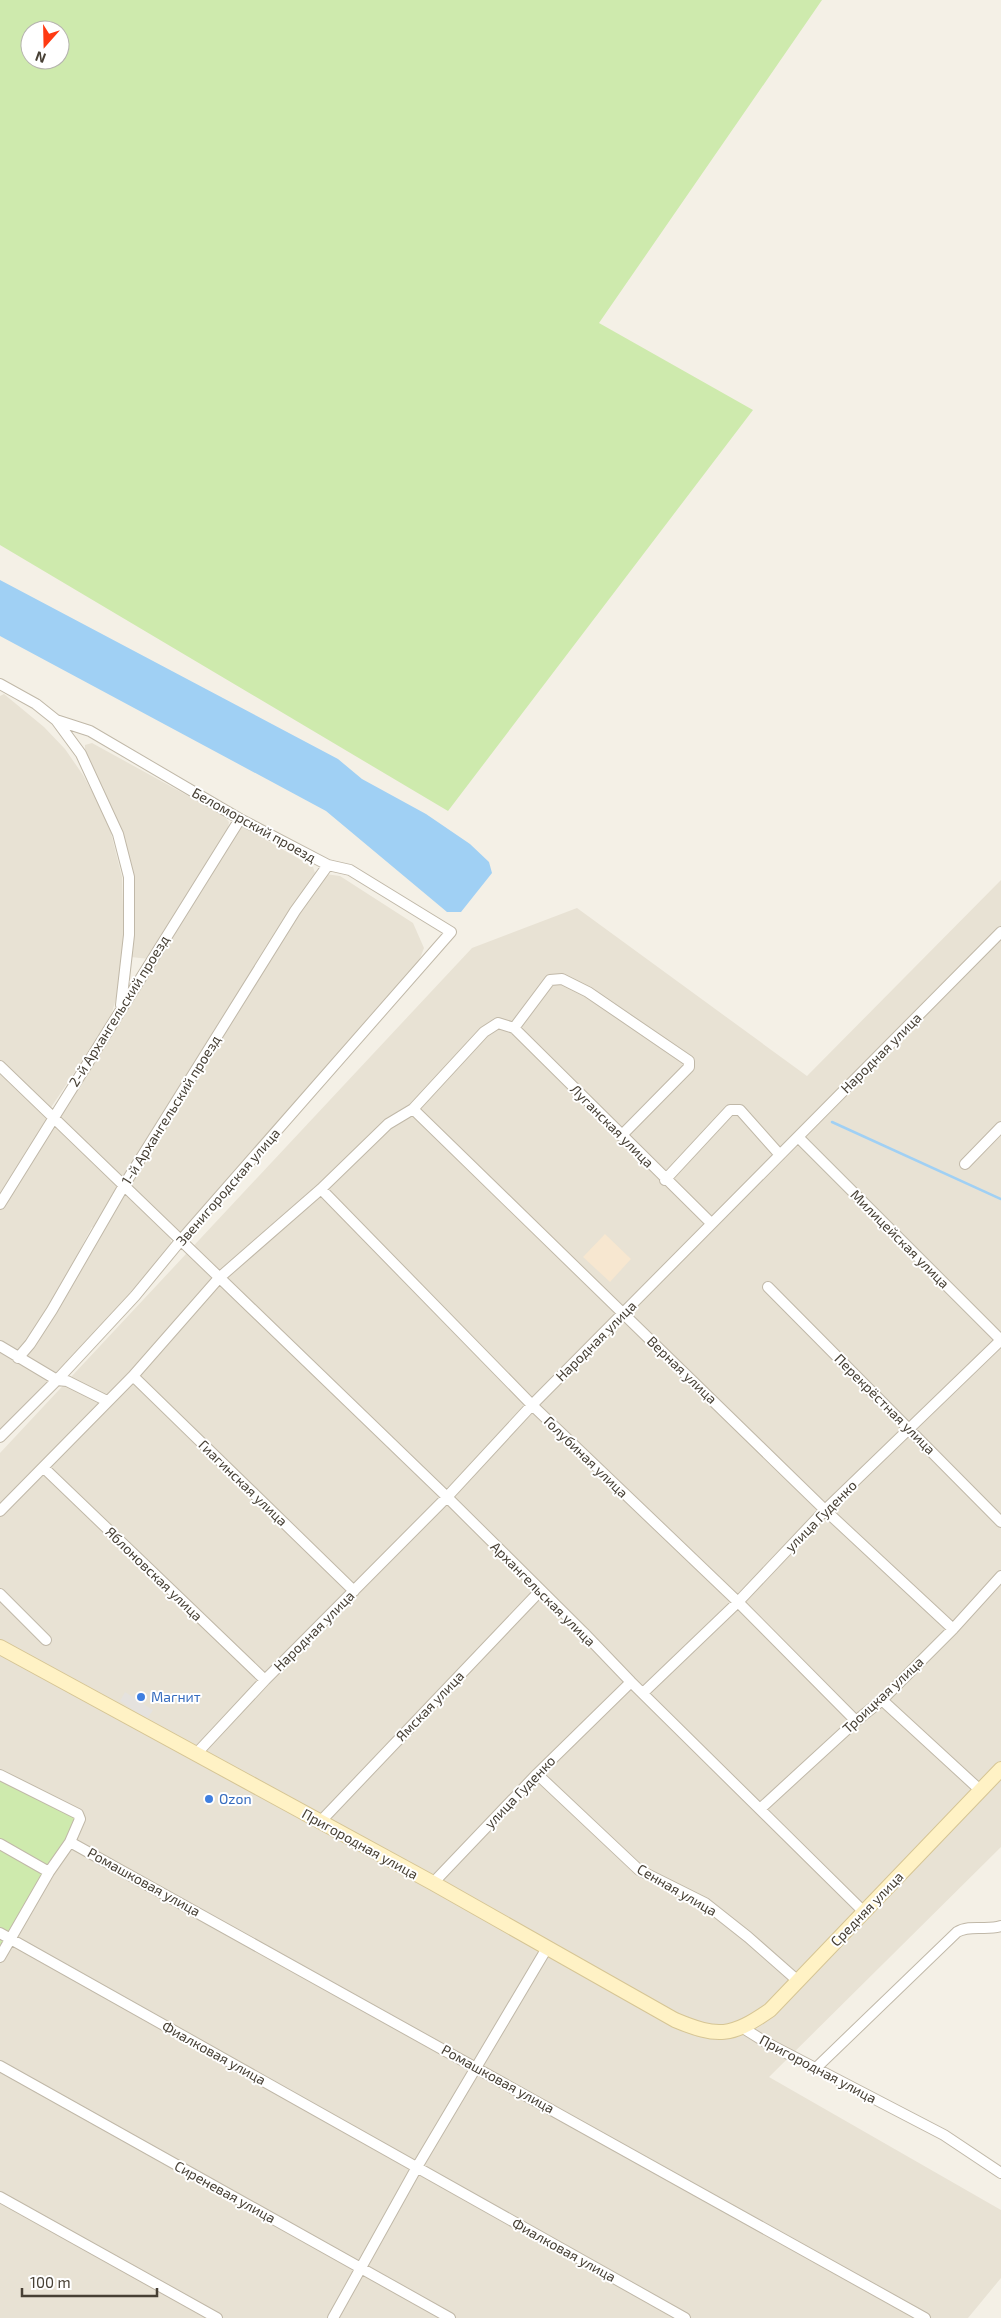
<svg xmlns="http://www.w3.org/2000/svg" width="1001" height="2318" viewBox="0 0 1001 2318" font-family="'Exo 2',sans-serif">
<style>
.residential{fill:#e8e2d4}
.commercial{fill:#f7e7d0}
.green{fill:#ceeaad;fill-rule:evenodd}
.parking{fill:#e5e2de}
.water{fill:#a0d0f4}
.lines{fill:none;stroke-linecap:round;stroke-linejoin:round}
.stream{stroke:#a0d0f4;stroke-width:2.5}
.street-casing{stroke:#c0b8a8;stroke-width:12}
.secondary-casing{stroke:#d6c594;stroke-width:16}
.street{stroke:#fff;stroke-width:10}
.secondary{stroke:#fff2c5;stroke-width:14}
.shop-dot{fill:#3f7fe0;stroke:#fff;stroke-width:2}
.labels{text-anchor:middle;stroke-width:4;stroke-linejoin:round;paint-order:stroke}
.street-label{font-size:14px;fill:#474035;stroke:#fff}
.shop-label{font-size:14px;fill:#366cbe;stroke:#fff;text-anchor:start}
</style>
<rect width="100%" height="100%" fill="#f4f0e6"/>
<path class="residential" d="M4,694l40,33 21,22 18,26 25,46 14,56 2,61 -6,54 -8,27 -60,90 -50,-48v-365z
M92,743l131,72 6,7 -1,7 -79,130 -18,-2 -3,-97 -43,-107v-8z
M240,825l73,42 2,6 -54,83 -138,225 -63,-64z
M325,874l15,2 73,47 11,25 -5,13 -234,269 -7,5 -50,-49 168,-271z
M1001,880v967l-232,230 232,133v68l-33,40h-968v-865l472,-505 105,-40 230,168z
M0,1071l46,45 1,5 -47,78z
M51,1127h5l63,61 -23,41 -4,-2 -41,77 -23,38 -9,9 -7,-1 -12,-8v-133z
M123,1192l46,44 3,8 -39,49 -76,82 -33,-18z
M0,1349l48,32 -48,50z"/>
<path class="commercial" d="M605,1234l26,25 -21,23 -27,-25z"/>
<path class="green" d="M0,0h822l-223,323 154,87 -305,401 -448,-266zM30,30h30v30h-30z
M0,1775l80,41 -80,141z"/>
<path class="parking" d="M125,1692l28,18 -6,9 -27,-18z"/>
<path class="water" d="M0,580l338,179 24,20 64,35 44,30 19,18 3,11 -31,39h-14l-121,-101 -326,-175z"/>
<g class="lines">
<path class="stream" d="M832,1122l169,77"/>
<defs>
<path id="street" d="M0,684l36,20 20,16 25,34 37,80 11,43v58l-8,70
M514,1028l197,195
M0,1066l447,431 137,136 47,49 233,230
M413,1109l412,401 128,119
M799,1138l202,202
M965,1164l36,-37
M665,1180l65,-70h10l40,45
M321,1189l211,216 206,197 118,119
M0,1204l240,-385
M768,1287l233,235
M0,1346l57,34 10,1 40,20
M18,1358l12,-14 22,-34 71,-123 172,-276 33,-46
M133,1376l221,215
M0,1437l57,-57 78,-84 46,-56 270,-308 -101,-62 -22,-5 -88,-46 -150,-88 -34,-11
M44,1468l221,212
M0,1511l133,-135 86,-98 102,-89 67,-65 25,-15 71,-77 14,-9 16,5 36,-48 12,-1 26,13 101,69v6l-68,69
M0,1594l46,46
M643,1693l95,-91 87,-92 176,-170
M882,1700l98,90
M196,1754l69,-74 182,-183 85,-92 469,-473
M537,1774l102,96 66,33 43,34 50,44
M0,1775l78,39 2,5 -10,23 -21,30 -49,85
M760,1809l96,-88 26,-21 71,-71 48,-53
M320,1822l220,-231
M70,1842l855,476
M0,1844l49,28
M433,1883l104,-109 94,-92
M0,1933l685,385
M743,2028l24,15 177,92 57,38
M0,2066l450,252
M816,2068l141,-136c13,-8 30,-1 44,-6
M0,2197l217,121
M333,2318l84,-151 130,-219"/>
<path id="secondary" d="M0,1647l433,236 242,137c43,18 56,17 95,-10l231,-241"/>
</defs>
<use href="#street" class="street-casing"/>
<use href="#secondary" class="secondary-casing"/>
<use href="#street" class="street"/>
<use href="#secondary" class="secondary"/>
</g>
<g class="shop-dot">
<circle cx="141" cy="1697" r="5"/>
<circle cx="209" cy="1799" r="5"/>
</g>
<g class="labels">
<g class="street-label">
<text transform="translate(254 825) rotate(29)" y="5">Беломорский проезд</text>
<text transform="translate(119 1011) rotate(-58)" y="5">2-й Архангельский проезд</text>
<text transform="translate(881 1053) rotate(-45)" y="5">Народная улица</text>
<text transform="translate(171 1110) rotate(-58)" y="5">1-й Архангельский проезд</text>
<text transform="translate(612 1126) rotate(45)" y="5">Луганская улица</text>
<text transform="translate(228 1187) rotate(-49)" y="5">Звенигородская улица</text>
<text transform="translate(900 1239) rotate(45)" y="5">Милицейская улица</text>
<text transform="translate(596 1341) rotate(-45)" y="5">Народная улица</text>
<text transform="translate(682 1370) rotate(44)" y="5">Верная улица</text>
<text transform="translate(885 1404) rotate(45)" y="5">Перекрёстная улица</text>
<text transform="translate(586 1457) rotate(44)" y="5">Голубиная улица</text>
<text transform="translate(243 1483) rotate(44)" y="5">Гиагинская улица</text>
<text transform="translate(821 1516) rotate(-45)" y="5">улица Гуденко</text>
<text transform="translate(154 1574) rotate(44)" y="5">Яблоновская улица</text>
<text transform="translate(543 1594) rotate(45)" y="5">Архангельская улица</text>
<text transform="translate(314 1631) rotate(-45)" y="5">Народная улица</text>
<text transform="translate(883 1695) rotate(-43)" y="5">Троицкая улица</text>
<text transform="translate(430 1706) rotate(-46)" y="5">Ямская улица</text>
<text transform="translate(520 1792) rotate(-46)" y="5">улица Гуденко</text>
<text transform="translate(360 1844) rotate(29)" y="5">Пригородная улица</text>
<text transform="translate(144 1882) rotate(29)" y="5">Ромашковая улица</text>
<text transform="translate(677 1890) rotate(30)" y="5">Сенная улица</text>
<text transform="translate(867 1909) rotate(-46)" y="5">Средняя улица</text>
<text transform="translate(214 2053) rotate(29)" y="5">Фиалковая улица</text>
<text transform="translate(818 2069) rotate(28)" y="5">Пригородная улица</text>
<text transform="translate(498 2079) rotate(29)" y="5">Ромашковая улица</text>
<text transform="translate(225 2192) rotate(29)" y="5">Сиреневая улица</text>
<text transform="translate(564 2250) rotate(29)" y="5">Фиалковая улица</text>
</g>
<g class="shop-label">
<text x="151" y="1702">Магнит</text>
<text x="219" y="1804">Ozon</text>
</g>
</g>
<g transform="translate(45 45) rotate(200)"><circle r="24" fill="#ffffff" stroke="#b5b3ae"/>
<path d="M0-4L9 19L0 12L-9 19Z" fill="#ff3a12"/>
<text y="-8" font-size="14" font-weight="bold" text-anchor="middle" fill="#474035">N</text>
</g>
<path d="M22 2288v8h135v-8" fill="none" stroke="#474035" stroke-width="2.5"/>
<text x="30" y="2288" font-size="15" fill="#474035" stroke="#ffffff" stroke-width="4" paint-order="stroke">100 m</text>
</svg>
